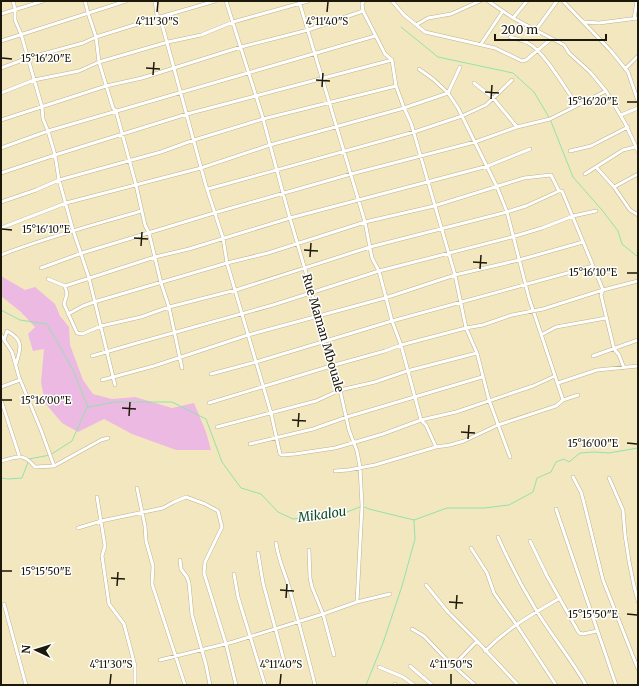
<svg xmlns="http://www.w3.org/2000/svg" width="639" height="686" viewBox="0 0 639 686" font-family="Merriweather,serif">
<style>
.green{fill:#ecb9e3}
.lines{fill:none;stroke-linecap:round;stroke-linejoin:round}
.stream{stroke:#94e2ab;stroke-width:1}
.minor-casing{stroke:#beb28c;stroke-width:4}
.minor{stroke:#fff;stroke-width:3}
.ticks{fill:none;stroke:#1d190a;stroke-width:1.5}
.labels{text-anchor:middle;stroke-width:3;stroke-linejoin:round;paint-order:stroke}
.street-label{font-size:12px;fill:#1d190a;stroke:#fff}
.water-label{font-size:13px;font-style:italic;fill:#114b28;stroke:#fff}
.ticks-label{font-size:10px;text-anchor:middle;fill:#1d190a;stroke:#fff;stroke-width:3;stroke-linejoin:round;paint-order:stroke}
</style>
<rect width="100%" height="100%" fill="#f3e7bf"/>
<path class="green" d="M1,276l24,14 10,-3 20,17 5,12 9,11 1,18 13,35 10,14 19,5 23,-2 37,11 22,-5 12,29 5,18h-35l-44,-16 -28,-15 -26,13 -16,-9 -17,-20 -4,-21 3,-33 -11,2 -5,-17 7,-7 -14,-15 -20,-16z"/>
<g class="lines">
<path class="stream" d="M401,27l37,30 75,16 21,19 16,27 23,58 29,33 16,21 4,13 16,13
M1,310l19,10 27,4 26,46 15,37
M88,407l27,-5h57l34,17 16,43 19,26 20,6 17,18 15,7 49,-5 20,-8 7,3 45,11 33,-12h37l25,-3 24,-13 4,-14 14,-6 5,-10 8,-3 5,3 11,-9 14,-1 15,1 29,-5
M29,459l21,-4 22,-14 15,-34
M1,478l7,1 14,-1 6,-16
M366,685l17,-42 19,-57 13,-47 -1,-19"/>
<defs>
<path id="minor" d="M13,1l2,8v11l6,14 21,73 1,12 5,12 7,24 4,25 14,50 16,48 26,107
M85,1l3,12 8,24 3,25 14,46 3,3 20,74 9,40 4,8 12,50 8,24 13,61
M155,1l2,14 3,2 46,169 17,52 4,25 44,150 9,41 2,1 13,-1 40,-6 48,-14 38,-14 35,-8 77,-26 22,-10
M226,1l36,114 25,93 39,133 5,25 9,24 9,40 8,21 3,16 2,39 -5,96
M299,1l66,221 7,36 7,13 13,50 9,24 20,75 5,5 10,22
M392,1l12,14 21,17 70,16 27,13 4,-1 25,-21
M488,1l25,17 51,27 5,8 21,19 16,19 19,32 13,28
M563,1l48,50 17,21 10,29
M363,11l22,43 7,6 4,26 8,22 7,15 44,152 11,53 11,25 12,47 21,57
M1,14l42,-13
M513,18l14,-17
M634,19l3,-18
M584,22l15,1 39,-5
M416,25l12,-7 23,-4 29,-13
M535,31l22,-30
M510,37c6,2 12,3 18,6 16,8 38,47 49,62
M1,41l125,-40
M481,44l22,-33
M1,68l27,-10 55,-15 13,-6 64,-20 55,-16
M419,69l14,10 15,14 10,15 39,79 10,25 22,86 34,102
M625,69l13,-13
M474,83l19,15 24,29
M1,93l33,-13 45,-9 20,-9 69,-20 33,-7 32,-13 75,-21
M621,115l17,-7
M1,120l105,-34 36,-8 99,-31 67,-17 55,-19 -1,-7 2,-3
M1,148l47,-17 327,-95
M570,151l21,-5 37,-19
M596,167l18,20 16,23 8,5
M1,173l54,-18 132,-41 205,-54
M585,174l38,-24 12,-3
M614,187l24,-13
M208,189l206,-57 48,-16 24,-11 26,-25
M1,202l35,-12 23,-10 102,-28 33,-12 69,-21 133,-33
M1,228l65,-25 135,-35 69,-23 134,-37 44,-15 12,-26
M1,255c46,-18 93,-30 140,-44
M41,268l41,-15 132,-40 137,-39 124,-32 42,-15 33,-8 56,-28
M48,279l17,7 90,-29 34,-8 101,-31 198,-52 42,-17
M65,286l2,8 -3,10 13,29 5,1 19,-8 40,-9 28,-10 67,-17 134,-43 137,-35 19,-6 33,-15h3l41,99 -2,5 13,54 5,6 5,13
M68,314l15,-8 11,-4 133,-39 41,-10 97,-31 69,-16 90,-28 27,-3 8,16
M1,335l11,17 7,25 22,53 13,36
M541,335l15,-8 50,-9
M4,340l3,-9c17,9 14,17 9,33
M92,356l45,-13 136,-38 106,-34 133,-34 30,-9 31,-12 23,-5
M593,356l45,-16
M211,374l45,-12 136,-41 201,-55
M102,380l52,-14 94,-31 137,-37 70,-23 64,-15 64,-18
M558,383l39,-13 41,-4
M1,387l19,-7
M1,400l18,55
M209,403l122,-37 54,-15 16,-6 65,-17 17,-3 29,-10 31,-6 60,-19 35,-9
M217,427l99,-26 24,-11 35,-8 32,-11 70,-18
M250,444l63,-15 34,-12 135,-40
M1,461c16,-4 22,-9 34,6l19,-1 47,-26 7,-2
M335,471l13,-1 27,-5 61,-18 14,-2 14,-4 34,-16 58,-19 7,-6 15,-5
M573,477l8,15 3,11 19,77 35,89
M609,478l14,32 2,25 4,26 5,25 4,15
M137,488l8,38 1,15 7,25 -1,18 33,101
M97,497l8,49 -3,10 7,48 15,20 11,42v19
M556,509l60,176
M78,528l23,-7 62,-13 11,-6 12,-5 19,7 13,7 4,16 -17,35 -1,11 22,71 10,41
M498,537c11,25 24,50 38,73 16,26 35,49 50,75
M530,541l17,35 32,57 4,1 14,-3
M276,543c2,16 9,30 13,44 9,33 18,65 26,98
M471,548l16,25 7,20 22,31 40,61
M309,550l1,28 2,9 11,27 11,41
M258,553l5,30 23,85
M180,560l1,9 6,8 2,6 3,32 14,50 4,20
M234,574l4,23 27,88
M426,585l22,27 29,29 41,44
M4,604l22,81
M412,629l12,7 22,23 29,26
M485,651c24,-24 46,-36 75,-53
M160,660l73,-18 90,-28 34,-12 33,-8
M410,666l22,19
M453,666l24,-25
M379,667l24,10 11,8
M395,684l1,1"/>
</defs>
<use href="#minor" class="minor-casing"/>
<use href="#minor" class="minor"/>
</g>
<path class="ticks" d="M157,12l1,-10M327,12l1,-10M2,58l10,1M146,68l14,1M153,75l1,-13M316,80l14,1M322,87l1,-14M485,92l14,1M491,99l1,-14M627,102h10M2,229l10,1M134,238l14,1M141,246l1,-14M304,250l14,1M310,257l1,-14M473,262l14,1M480,269l1,-14M627,273h10M2,400h10M122,408l14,1M129,416l1,-14M292,420l14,1M298,427l1,-14M461,432l14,1M468,439l1,-14M627,443l10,1M2,571h10M111,578l14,1M117,586l1,-14M280,590l14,1M286,598l1,-14M449,602l14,1M456,609l1,-14M627,614l10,1M110,684l1,-10M280,684l1,-10M451,684v-10"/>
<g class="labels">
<g class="street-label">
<text transform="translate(323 333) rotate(74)" y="4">Rue Maman Mbouale</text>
</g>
<g class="water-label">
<text transform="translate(322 514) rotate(-8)" y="5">Mikalou</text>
</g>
</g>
<g class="ticks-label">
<text x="157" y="25">4°11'30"S</text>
<text x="327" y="25">4°11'40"S</text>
<text x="46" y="62">15°16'20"E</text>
<text x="593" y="105">15°16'20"E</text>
<text x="46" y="233">15°16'10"E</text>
<text x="593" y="276">15°16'10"E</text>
<text x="46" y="404">15°16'00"E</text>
<text x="593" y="447">15°16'00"E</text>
<text x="46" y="575">15°15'50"E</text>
<text x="593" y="618">15°15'50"E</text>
<text x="111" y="668">4°11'30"S</text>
<text x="281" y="668">4°11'40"S</text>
<text x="451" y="668">4°11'50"S</text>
</g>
<rect width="639" height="686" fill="none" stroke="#1d190a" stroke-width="4"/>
<g transform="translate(36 650) rotate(274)" stroke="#ffffff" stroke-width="3" paint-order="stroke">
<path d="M0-3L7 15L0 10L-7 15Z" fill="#1d190a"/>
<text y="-6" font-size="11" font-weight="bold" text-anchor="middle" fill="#1d190a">N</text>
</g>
<path d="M495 34v6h111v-6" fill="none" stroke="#1d190a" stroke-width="2"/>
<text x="501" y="34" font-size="12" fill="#1d190a" stroke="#ffffff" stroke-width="3" paint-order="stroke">200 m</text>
</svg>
